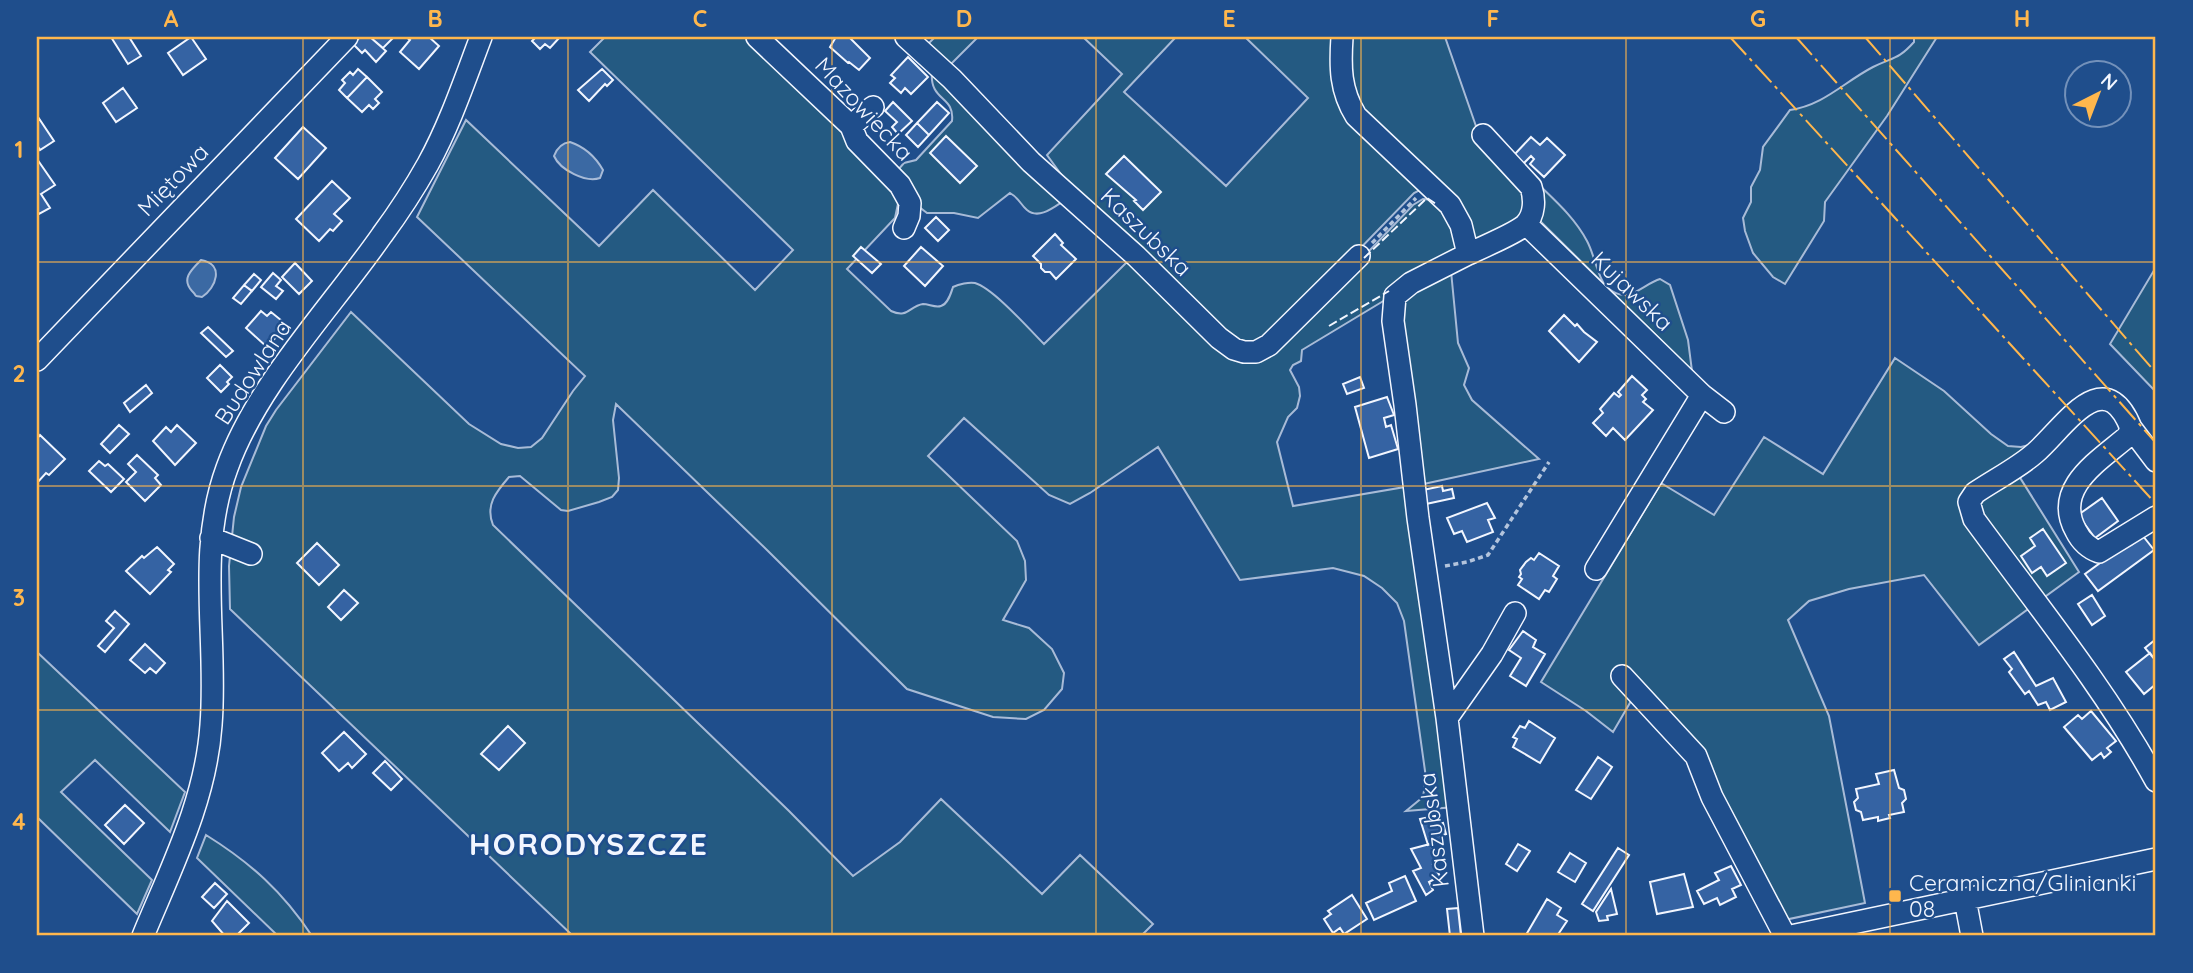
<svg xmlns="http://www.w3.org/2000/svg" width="2193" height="973" viewBox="0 0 2193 973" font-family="Quicksand,sans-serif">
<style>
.green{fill:#245a82;stroke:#a8bbd7;stroke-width:2}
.water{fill:#3b69a3;stroke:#a8bbd7;stroke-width:2}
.building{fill:#3563a3;stroke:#f2f6ff;stroke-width:2}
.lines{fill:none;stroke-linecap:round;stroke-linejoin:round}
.minor-casing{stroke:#f2f6ff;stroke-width:24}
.path{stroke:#b3c4dc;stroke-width:3.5;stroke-dasharray:5 3.5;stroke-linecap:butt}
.minor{stroke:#1f4e8c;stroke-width:21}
.fence{stroke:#f2f6ff;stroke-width:2;stroke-dasharray:9 3.5;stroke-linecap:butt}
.power{stroke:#ffb74d;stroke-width:2;stroke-dasharray:24 5 3.5 5;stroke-linecap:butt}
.grid{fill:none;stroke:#ffb74d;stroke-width:2;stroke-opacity:0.55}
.poi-dot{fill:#ffb74d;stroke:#1f4e8c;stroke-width:2.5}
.labels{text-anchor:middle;stroke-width:5;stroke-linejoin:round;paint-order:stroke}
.street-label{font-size:23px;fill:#f2f6ff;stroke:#1f4e8c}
.poi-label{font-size:23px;fill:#f2f6ff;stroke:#1f4e8c;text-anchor:start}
.district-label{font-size:30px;font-weight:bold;letter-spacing:2px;fill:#f2f6ff;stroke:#1f4e8c}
.neatline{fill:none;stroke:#ffb74d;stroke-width:2.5}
.grid-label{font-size:23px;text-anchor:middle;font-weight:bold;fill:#ffb74d}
</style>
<rect width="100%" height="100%" fill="#1f4e8c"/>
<path class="green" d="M605,37h140l95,89 59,73 -4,19 -48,51 44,42c17,8 18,-5 32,-7 6,0 12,4 18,2 7,-2 10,-13 12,-19 6,-3 16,-5 22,-4 18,5 55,47 69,61l87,-86 125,100 93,-86 64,-67 10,-6 11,1 17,14 6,35 -72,51 -83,50 -1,11 -8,4 -3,5 9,17 1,9 -3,12 -9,9 -11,25 16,64 118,-20 44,321 -49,4 17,-14 3,-19 -22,-157 -7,-18 -15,-15 -18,-12 -31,-8 -93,12 -82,-133 -68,46 -20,11 -21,-9 -85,-77 -36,38 89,85 8,20 1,19 -23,40 26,8 23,21 12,24 -2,16 -18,21 -18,9 -33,-2 -86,-28 -138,-137 -153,-148 -3,16 6,58 -1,12 -6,7 -13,5 -31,9 -7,-1 -41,-34 -11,1c-13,15 -24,28 -16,48l296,286 64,65 47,-34 41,-43 101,95 38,-39 73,69 -12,12h-568l-343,-327 -1,-43 5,-49 7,-30 25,-61 10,-16 75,-98 118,112 32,20 17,4 13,-1 11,-9 31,-47 12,-15 -168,-159 49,-97 133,126 54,-56 102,100 38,-40 -203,-198z
M935,37h43l-28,28 -27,-16z
M1083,37h93l-52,55 102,94 82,-88 -63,-61h92l3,55 86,95 -12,6 -138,142 -34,12 -171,-159 -24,-33 75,-81z
M1348,37h97l32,92 47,54 2,30 -52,34 -111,-132 -10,-18z
M1914,37h23l-50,79 -62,86 -1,19 -39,63 -12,-7 -20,-24 -8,-22 -2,-13 8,-16v-15l9,-17 3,-23 27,-37c34,-5 54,-28 83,-43 20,-10 25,-7 41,-25z
M932,71l133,129c-11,7 -26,20 -38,10 -7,-6 -8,-12 -17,-17l-32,25 -24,-5h-27l-9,-7 -21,-35 7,-8 12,-3 36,-39c3,-26 -23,-19 -20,-50z
M1533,179c19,19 41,37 54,62 7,13 9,29 16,41 4,7 15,14 23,13 9,0 23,-13 34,-16l10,6 18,55 4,31 -156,-154z
M2156,267v125l-46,-48z
M1451,271l7,72 11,25 -5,17 8,15 67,59 -120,26 -17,-168 1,-13 4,-9z
M1895,358l49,33 47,43 17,12 13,1 16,-4 -23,25 65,104 -100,73 -55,-70 -75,14 -40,12 -21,19 41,96 36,187 -90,19 -62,-133 -10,-41 -62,-64 -28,48 -27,-21 -45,-29 120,-199 53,32 50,-78 59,37z
M37,652l148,140 -15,40 -75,-72 -34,32 91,88 -15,34 -100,-97z
M206,835c45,28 77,57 106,101h-34l-81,-78z"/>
<path class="water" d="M570,142c15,5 25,14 33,28l-3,8c-14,5 -40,-8 -46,-22 3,-8 8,-13 16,-14z
M201,260c24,4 15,28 1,37 -10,-2 -3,1 -10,-6 -11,-12 -1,-21 9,-31z"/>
<path class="building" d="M111,37h18l12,19 -13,8z
M191,37l15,22 -23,16 -15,-22z
M360,37h10l16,14 -10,11 -11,-12 -3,3 -9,-9z
M370,37h24l-11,11z
M406,37h23l10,9 -20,23 -19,-17 10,-12z
M536,37h23v1l-9,10 -5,-4 -5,5 -8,-8z
M836,37h13l21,21 -11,12 -10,-8 -1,1 -18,-16z
M908,57l20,20 -17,17 -6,-6 -4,5 -11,-10 5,-5 -4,-3z
M358,69l9,8 -20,21 -8,-8 6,-7 -3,-3 8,-8 3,3z
M602,69l11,11 -6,6 -2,-2 -16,17 -11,-11z
M367,77l15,15 -7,7 4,4 -6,6 -4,-4 -7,7 -15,-14z
M123,88l14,20 -21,14 -13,-19z
M893,102l19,19 -14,13 -6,-7 5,-5 -12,-11z
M937,102l12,11 -20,22 -12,-12z
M38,117l16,24 -14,9 -3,-5z
M917,123l12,12 -11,12 -12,-12z
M303,127l23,21 -28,31 -23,-21z
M946,136l31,30 -17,17 -30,-30z
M1531,137l9,8 7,-7 18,17 -21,22 -14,-13 4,-5 -3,-3 -8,8 -9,-9z
M1124,156l37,36 -18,18 -9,-9 2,-1 -30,-26z
M37,159l18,26 -14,9 9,14 -11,6 -2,-3z
M332,181l18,17 -16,16 8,7 -9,10 -3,-2 -11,12 -23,-22z
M936,217l13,13 -11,11 -13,-13z
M1055,234l8,9 -2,2 15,14 -20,20 -6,-7h-5l-4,-4v-4l-8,-8z
M861,247l20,17 -9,9 -19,-17z
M921,247l22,19 -18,20 -21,-20z
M295,263l17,18 -13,13 -17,-17z
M273,273l8,7 -5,6 7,5 -7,8 -15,-12z
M254,274l7,6 -9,11 -8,-6z
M244,285l8,6 -11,13 -8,-6z
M261,311l6,5 4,-4 16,13 -20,22 -21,-19z
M1564,315l11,11 2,-2 7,8 13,10 -18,20 -30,-31z
M208,327l25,24 -7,6 -25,-24z
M220,365l12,12 -5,5 2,2 -8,8 -14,-14z
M1632,376l15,14 -5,5 4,4 -3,3 10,8 -28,30 -12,-12 -7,8 -13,-13 10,-10 -3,-4 14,-16 5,4 2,-2 -3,-3z
M1360,377l4,11 -17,6 -4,-10z
M146,385l6,8 -22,19 -6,-9z
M1387,397l7,18 -10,3 2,9 5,-2 7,24 -29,9 -14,-51z
M119,425l10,9 -19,19 -9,-9z
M177,425l19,18 -21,22 -22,-24 13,-14 5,5z
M40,435l25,24 -16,16 -3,-2 -9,10v-44z
M137,455l21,20 -3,3 6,7 -16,16 -19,-19 10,-10 -8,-8z
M99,461l6,5 3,-2 16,15 -13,13 -22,-21z
M1442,486l1,5 9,-2 2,9 -28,6 -3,-14z
M2102,498l16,23 -23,17 -17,-23z
M1487,503l8,15 -7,2 5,12 -26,10 -5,-11 -8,3 -7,-16z
M2043,529l23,34 -19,13 -6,-9 -9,6 -11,-17 14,-10 -5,-8z
M2143,536l11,14 -56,41 -13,-17 44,-32 2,3z
M317,543l22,22 -20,20 -22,-22z
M157,547l17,17 -6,6 3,2 -21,22 -24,-23 16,-15 2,2z
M1539,553l20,13 -6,10 4,3 -8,13 -4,-2 -6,9 -21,-14 4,-6 -3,-2 2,-3 -1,-4 6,-8 5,-4 3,2z
M344,590l14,13 -17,17 -13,-13z
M2092,595l13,21 -13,9 -14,-21z
M115,611l14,13 -24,28 -7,-6 16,-18 -8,-7z
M1523,631l13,9 -3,7 12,7 -19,32 -16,-10 11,-18 -12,-8z
M2156,639v22l-11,-13z
M145,644l20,19 -9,10 -6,-5 -5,5 -15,-13z
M2014,652l22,34 17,-8 13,24 -16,8 -4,-8 -8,3 -9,-14 -4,3 -16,-22 3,-3 -8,-10z
M2150,653l6,8v23l-12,10 -18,-22z
M2091,711l25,30 -9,7 4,4 -7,6 -3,-5 -9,7 -28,-33 14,-12 4,4z
M1529,721l26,17 -15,25 -27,-16 4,-8 -4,-2 7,-11 5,2z
M508,726l17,17 -26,27 -18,-16z
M344,732l22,22 -14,14 -4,-5 -9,8 -17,-18z
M1598,757l14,10 -21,32 -15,-9z
M385,761l17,18 -11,11 -18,-17z
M1894,770l5,18 5,2 2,9 -4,4 2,9 -15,3 1,3 -12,3v-4l-15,3 -2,-8 -5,-2 -2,-8 4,-4 -2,-9 23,-5 -3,-10z
M125,805l19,18 -20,21 -19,-19z
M1435,816l2,8 6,-1 3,11 -6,2 1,4 -13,5 -8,-26z
M1430,844l9,18 -6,3 7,11 -11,6 4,8 -7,5 -13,-24 8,-3 -10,-19z
M1518,844l12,7 -13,20 -11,-7z
M1618,848l11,7 -36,56 -11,-7z
M1570,853l16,10 -11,19 -17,-10z
M1731,866l10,19 -9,4 4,8 -16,8 -3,-7 -13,6 -7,-13 22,-11 -4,-7z
M1684,874l9,33 -36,7 -7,-32z
M1405,876l11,25 -42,19 -8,-17 26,-12 -3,-8z
M215,883l12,11 -13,14 -12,-11z
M1611,889l6,25 -10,2 1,4 -9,1 -3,-9z
M1352,895l15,24 -23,15 -4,-6 -7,5 -9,-14 7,-5 -3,-3z
M1547,899l14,9 -4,7 10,6 -10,15h-28l-3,-1z
M227,901l22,22 -13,13h-11l-13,-15z
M1458,908l3,28h-11l-3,-27z"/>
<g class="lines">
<defs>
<path id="minor" d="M757,37l94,89 6,15 43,44 10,18 -1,13 -5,12
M906,37l46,42 79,83 105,94 83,82 15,11 10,3h12l13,-7 90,-89
M1342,37c-2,30 -2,53 14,79l94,89 11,20 7,29 -57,29 -16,13 -2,25 12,84 13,113 29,200 26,218
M851,126l22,-19
M1526,224l176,171 22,17
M1468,254c13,-6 48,-21 57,-29 10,-10 10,-26 6,-38l-48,-52
M37,360l310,-323
M2131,428l25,33
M2156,517l-57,35c-11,-4 -18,-11 -23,-21 -24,-43 23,-70 52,-95l3,-8c-27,-67 -67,0 -96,25 -17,15 -41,27 -60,40l-6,9 5,17c63,86 131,169 182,262
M211,538l40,16
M1596,569l106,-174
M1622,676l74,80 16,41 73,139
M1447,718l45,-64 23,-41
M1965,899l7,37
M143,936c28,-68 63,-136 68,-211 7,-86 -15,-173 16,-257 30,-84 104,-160 155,-233 17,-23 32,-46 46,-71 22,-40 37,-85 53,-127
M1791,936l365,-77"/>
</defs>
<use href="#minor" class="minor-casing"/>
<path class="path" d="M1372,243l44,-45
M1445,566l22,-4 21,-7 61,-93"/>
<use href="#minor" class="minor"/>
<path class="fence" d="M1364,258l63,-60 9,6
M1329,326l60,-35"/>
<path class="power" d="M1730,37l426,467
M1796,37l360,406
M1865,37l291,336"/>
</g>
<path class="grid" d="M303,37v899M568,37v899M832,37v899M1096,37v899M1361,37v899M1626,37v899M1890,37v899M37,262h2119M37,486h2119M37,710h2119"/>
<rect class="poi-dot" x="1888" y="889" width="14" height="14" rx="3.5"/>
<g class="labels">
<g class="street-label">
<text transform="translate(864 109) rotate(47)" y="8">Mazowiecka</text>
<text transform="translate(173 180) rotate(-46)" y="8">Miętowa</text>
<text transform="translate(1146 232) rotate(44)" y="8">Kaszubska</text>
<text transform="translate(1632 291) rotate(44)" y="8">Kujawska</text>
<text transform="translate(253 372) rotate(-57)" y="8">Budowlana</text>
<text transform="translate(1434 830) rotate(-97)" y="8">Kaszubska</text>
</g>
<g class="poi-label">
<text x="1909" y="891">Ceramiczna/Glinianki<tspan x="1909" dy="26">08</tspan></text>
</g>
<g class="district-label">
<text x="589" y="855">HORODYSZCZE</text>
</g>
</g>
<rect width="2193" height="973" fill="none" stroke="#1f4e8c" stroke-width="77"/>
<g transform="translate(2098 94) rotate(42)"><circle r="33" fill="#1f4e8c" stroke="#7391ba" stroke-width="2"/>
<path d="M0-5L12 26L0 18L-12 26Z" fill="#ffb74d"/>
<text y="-10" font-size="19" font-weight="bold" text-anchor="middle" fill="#f2f6ff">N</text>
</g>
<rect x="38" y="38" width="2116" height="896" class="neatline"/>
<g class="grid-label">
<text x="171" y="27">A</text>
<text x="435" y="27">B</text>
<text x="700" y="27">C</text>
<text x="964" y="27">D</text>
<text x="1229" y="27">E</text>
<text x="1493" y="27">F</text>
<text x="1758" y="27">G</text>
<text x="2022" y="27">H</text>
<text x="19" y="158">1</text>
<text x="19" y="382">2</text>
<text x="19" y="606">3</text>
<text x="19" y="830">4</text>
</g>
</svg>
